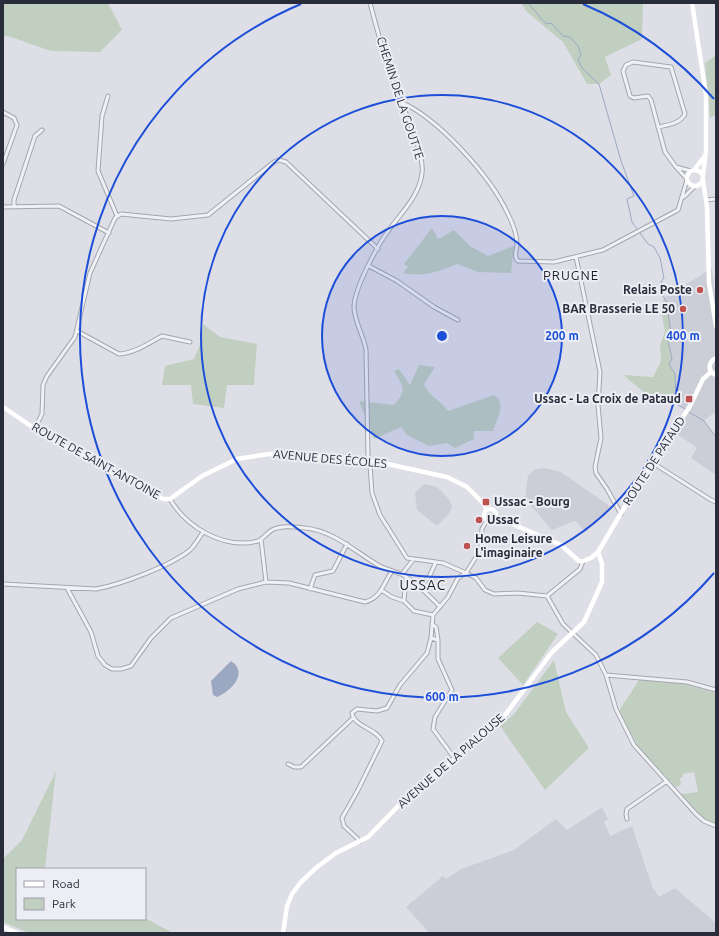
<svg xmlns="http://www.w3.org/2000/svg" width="719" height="936" viewBox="0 0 719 936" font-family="Ubuntu,sans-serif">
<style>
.built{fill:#ccced7}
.green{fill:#c1cfc0}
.water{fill:#9ca8c2}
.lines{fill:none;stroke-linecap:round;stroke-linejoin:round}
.stream{stroke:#9ca8c2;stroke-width:1}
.street-casing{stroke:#a4a6af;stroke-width:5}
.street{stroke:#f0f1f4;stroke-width:3}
.secondary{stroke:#fff;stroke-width:4.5}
.ring{fill:none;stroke:#1d4ed8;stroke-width:2}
.poi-dot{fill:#be524f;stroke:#edeef4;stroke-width:1.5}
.labels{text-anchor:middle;stroke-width:4;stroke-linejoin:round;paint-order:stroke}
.street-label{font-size:12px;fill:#292c3b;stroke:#edeef4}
.poi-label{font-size:12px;font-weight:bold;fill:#292c3b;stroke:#edeef4;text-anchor:end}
.neighbourhood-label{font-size:13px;letter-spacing:1px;fill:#1b1e2b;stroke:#edeef4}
.quarter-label{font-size:14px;letter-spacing:1px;fill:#1b1e2b;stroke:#edeef4}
.centre{fill:#1d4ed8;stroke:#edeef4;stroke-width:2}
.ring-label{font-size:12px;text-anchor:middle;font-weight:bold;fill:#1d4ed8;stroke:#edeef4;stroke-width:4;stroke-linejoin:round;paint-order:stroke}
</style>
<rect width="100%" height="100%" fill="#dedfe6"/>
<path class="built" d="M712,268l4,31v112l-12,10 12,16v38l-25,-17 6,-10 -26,-18 14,-21 -9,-5 -1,-30 -6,-10 3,-5 -4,-19 3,-7 -3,-20 1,-8 -5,-7z
M544,468l17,4 50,35 -25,25 -11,-11 -23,9 -27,-31 3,-24 8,-6z
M424,484l13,3 12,12 3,8 -3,7 -12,12 -20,-16 -2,-17z
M602,807l6,12 -4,3 6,14 22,-10 20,60 7,11 16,-9 41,35v10h-287l-23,-26 37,-31 3,3 15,-10 53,-19 42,-31 11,11z"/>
<path class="green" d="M3,3h105l14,27 -22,22 -49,-1 -43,-15h-5z
M521,3h122l-1,36 -37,18 6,18 -12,9h-12l-24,-42 -36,-30z
M716,55v60l-6,3 -5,-55z
M432,228l6,11 16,-9 16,16 18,10 26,-10 -3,27 -33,-1 -21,-8c-21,8 -31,13 -54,9l5,-6 -4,-3z
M664,298l5,7 -1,8 3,20 -3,7 4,19 -3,5 6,10 1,30 -25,-6 -28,-23 30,2 8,-16 -1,-16 5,-13 -4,-22z
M203,324l17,13 37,7 -3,41h-27l-3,23 -31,-4 -2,-19h-29l3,-19 29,-7 7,-17z
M419,365l16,2 -11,17c7,15 15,14 24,27l46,-16c13,9 3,23 -1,36h-19v8l-19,9 -8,-5 -18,3 -22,-11 -6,-8 -27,12 -15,-38 35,4c13,-15 10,-17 0,-34l5,-2 11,16z
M537,622l21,12 -35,51 -25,-27z
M554,660l12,52 23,36 -44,42 -45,-64 14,-12z
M639,680l45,4 32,9v132l-11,-5 -24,-26 17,-2 -4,-20 -11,2v3l-3,1 1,7 -5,2 -37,-39 -20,-37z
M56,771l-11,98h-28v50l128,-1 28,15h-144l-26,-11v-63l19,-19z"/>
<path class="water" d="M231,661c18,12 0,30 -14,36l-4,-2 -2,-14z"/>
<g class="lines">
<path class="stream" d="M528,3l18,21 5,-1 12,13 7,1 8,9 3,9 -3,4 4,9 17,16 22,77 13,35 -7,3 5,23 16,22 6,3 6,11 4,20 -3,4 3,16 5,7 -1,8 3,20 -3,7 4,19 -3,5 6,10 1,30 9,5
M689,412l15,9 12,16"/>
<defs>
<path id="street" d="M108,96l-6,20 -4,55 19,45
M401,102c38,17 90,75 107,112 4,8 9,20 9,30 0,5 -4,13 1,17l36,1 49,-12 75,-40 9,-30
M3,112l11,6 3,7 -14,39
M658,127c9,-2 22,-3 27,-13l-14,-47 -38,-5 -7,3 -3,6 7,25 4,2 14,-2 3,4 14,52 11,15
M687,179l-11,-12 15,4
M684,197l10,-10
M706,200l10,-1
M3,207l56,-1 50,27
M14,207v-7l21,-64 7,-6
M576,257l24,115 -2,33 3,33 -6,29 1,6 11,16 14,25
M369,266l28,15 37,26 24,13
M77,331l42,23c16,-1 30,-11 43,-18l28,6
M35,428l7,-14 1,-29 4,-9 28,-39 15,-64 25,-55 6,-4 50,5 37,-4 66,-53 5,-2 7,2 92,87
M653,463l58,37 5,2
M170,499c16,28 54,51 88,42 5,-2 9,-8 14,-11 10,-5 23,-3 33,-2 29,3 49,23 73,37 7,4 15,6 23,9 10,4 31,24 39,33
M487,520l-5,9 -1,20 -15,24 10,5 9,12 9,4 24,-1 29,3 16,28 33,31 10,20 10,34 18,36 62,69 8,7 12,5
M261,539l5,43
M402,574l11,-14
M3,584l93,5c24,-4 76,-24 94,-39 5,-5 9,-12 13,-18
M419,587l10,-10 7,-15
M67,588l24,44 7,24 7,9 7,4h9l10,-3 20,-28 20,-20 67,-29 28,-7 23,1 76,19c16,-4 18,-18 27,-31
M310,589l5,-14 18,-4 14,-27
M381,590l11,7 12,4 10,10 19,4
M547,596l33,-27 3,-8
M404,601l2,-24
M431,638l7,2 -2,-13 -4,-3
M438,640v19l14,31 -17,27 -2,12 22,30
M606,675l81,7 29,8
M288,764l6,3h7l52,-49
M627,819l-1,-5 1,-5 40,-28
M360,841l-16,-15 -2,-8 16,-28 24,-49c-6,-13 -28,-14 -30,-28l5,-4 20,2 10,-3 13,-23 27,-32 4,-15 2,-23 15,-18 10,-19 8,-5 -23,-10 -36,-5 -27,-43 -8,-22 -2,-28 -2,-8 -2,-107c-2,-14 -12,-29 -12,-43 0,-18 24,-63 35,-77 12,-17 31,-35 33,-57 3,-21 -20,-67 -28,-89 -9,-26 -17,-54 -24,-81"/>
</defs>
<use href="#street" class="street-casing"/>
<use href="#street" class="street"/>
<path class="secondary" d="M692,3l14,92v55l-3,25
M687 178a8 8 0 1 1 16 0a8 8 0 1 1-16 0Z
M694,170l10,-13
M703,181l4,26 2,76 7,43
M716,358c-8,4 -9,13 0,17
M3,407l44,30 116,62h7l32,-23 35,-17 32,-5h24l85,8 69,15 20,10 16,16 4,7
M484 515a6 6 0 1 1 12 0a6 6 0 1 1-12 0Z
M496,517l65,28 18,16h4l8,-3 7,-6 26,-44 66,-102 13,-27 8,-7
M3,927l14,6
M283,933l4,-27 5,-12 9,-12 16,-15 19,-14 32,-16 39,-40 42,-33 56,-49 47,-63 32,-30 18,-40v-18l-4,-12"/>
</g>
<circle cx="442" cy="336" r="120" fill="#1d4ed8" fill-opacity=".12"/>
<g class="ring">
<circle cx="442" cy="336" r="120"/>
<circle cx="442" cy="336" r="241"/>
<path d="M714 573A361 361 0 1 1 301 4M583 4A361 361 0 0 1 714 99"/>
</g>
<g class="poi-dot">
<circle cx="700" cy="290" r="4"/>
<circle cx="683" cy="309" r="4"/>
<rect x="685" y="395" width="8" height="8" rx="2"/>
<rect x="482" y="498" width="8" height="8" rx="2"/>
<circle cx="479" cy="520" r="4"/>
<circle cx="467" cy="546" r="4"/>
</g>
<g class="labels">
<g class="street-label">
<text transform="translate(400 98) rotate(72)" y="4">CHEMIN DE LA GOUTTE</text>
<text transform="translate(330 459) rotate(5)" y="4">AVENUE DES ÉCOLES</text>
<text transform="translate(96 461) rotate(29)" y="4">ROUTE DE SAINT-ANTOINE</text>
<text transform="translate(654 461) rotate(-57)" y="4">ROUTE DE PATAUD</text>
<text transform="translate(451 761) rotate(-41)" y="4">AVENUE DE LA PIALOUSE</text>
</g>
<g class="poi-label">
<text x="692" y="294">Relais Poste</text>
<text x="675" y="313">BAR Brasserie LE 50</text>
<text x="681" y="403">Ussac - La Croix de Pataud</text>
<text x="494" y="506" text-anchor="start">Ussac - Bourg</text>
<text x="487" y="524" text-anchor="start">Ussac</text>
<text x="475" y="543" text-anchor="start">Home Leisure<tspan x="475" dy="14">L'imaginaire</tspan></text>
</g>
<g class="neighbourhood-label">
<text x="571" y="280">PRUGNE</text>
</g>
<g class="quarter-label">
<text x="423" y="590">USSAC</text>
</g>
</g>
<circle cx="442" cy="336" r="6" class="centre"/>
<g class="ring-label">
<text x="562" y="340">200 m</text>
<text x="683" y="340">400 m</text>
<text x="442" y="701">600 m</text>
</g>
<rect width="719" height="936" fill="none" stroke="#292c3b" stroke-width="8"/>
<rect x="16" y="868" width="130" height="52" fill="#edeef4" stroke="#9fa0aa"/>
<rect x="24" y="881" width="20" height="6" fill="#ffffff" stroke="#9fa0aa"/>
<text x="52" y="888" font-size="12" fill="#292c3b">Road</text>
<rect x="24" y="898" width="20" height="12" fill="#c1cfc0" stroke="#9fa0aa"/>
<text x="52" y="908" font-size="12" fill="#292c3b">Park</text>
</svg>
